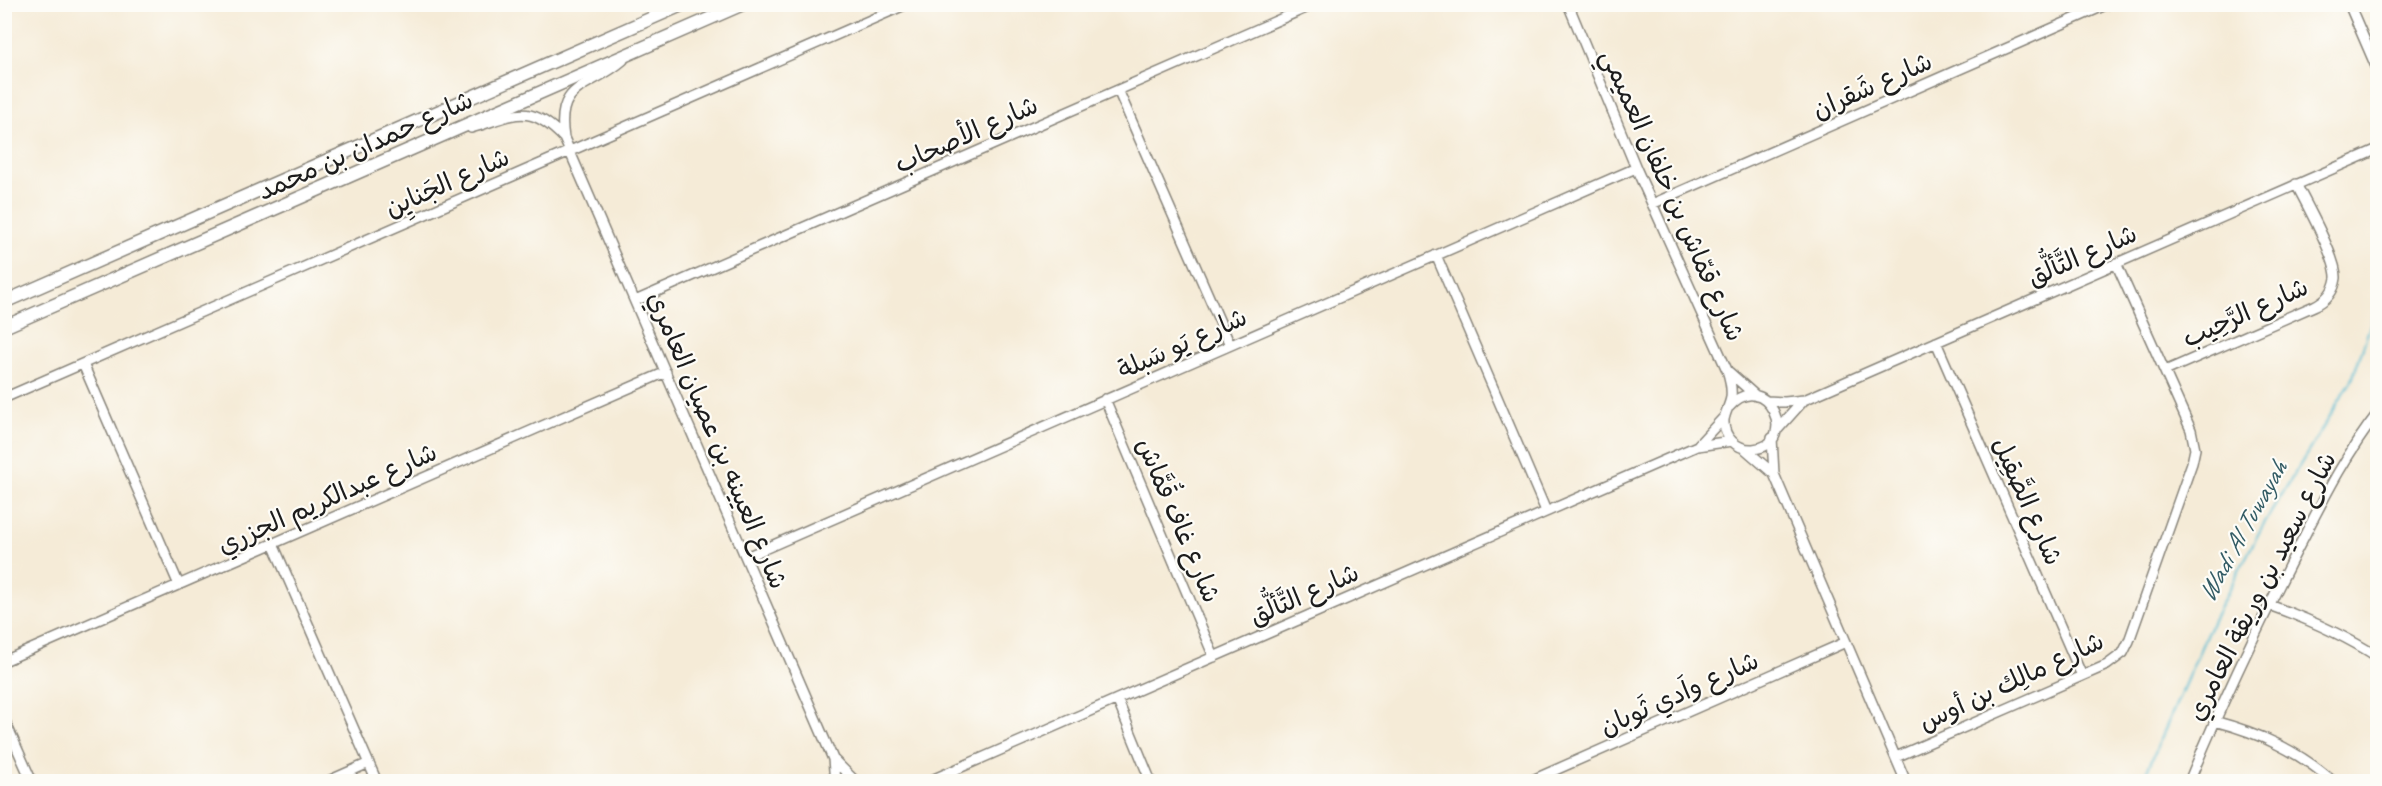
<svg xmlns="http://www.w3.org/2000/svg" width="2382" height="786" viewBox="0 0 2382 786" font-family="Caveat,'Playpen Sans Arabic',sans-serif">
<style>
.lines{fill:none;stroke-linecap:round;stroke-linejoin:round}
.stream{stroke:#55bbd3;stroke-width:2}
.minor-casing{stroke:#88847a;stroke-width:12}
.major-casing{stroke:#88847a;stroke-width:15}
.minor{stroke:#fff;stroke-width:9}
.major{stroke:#fff;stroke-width:12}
.labels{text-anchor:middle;stroke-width:4.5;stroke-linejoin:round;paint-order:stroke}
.street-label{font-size:26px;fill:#1c1c1c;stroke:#fdfcf7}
.water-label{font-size:27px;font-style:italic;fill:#335c65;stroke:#fdfcf7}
</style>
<rect width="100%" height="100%" fill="#fdfcf7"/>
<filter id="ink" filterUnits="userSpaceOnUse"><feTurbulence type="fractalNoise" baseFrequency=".0167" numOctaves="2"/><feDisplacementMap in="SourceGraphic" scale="12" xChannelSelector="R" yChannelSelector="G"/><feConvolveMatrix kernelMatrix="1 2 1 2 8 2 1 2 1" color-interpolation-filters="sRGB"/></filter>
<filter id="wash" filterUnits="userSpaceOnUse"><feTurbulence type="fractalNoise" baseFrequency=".008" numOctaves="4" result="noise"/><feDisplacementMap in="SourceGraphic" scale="24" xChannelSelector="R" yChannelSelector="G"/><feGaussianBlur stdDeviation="1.35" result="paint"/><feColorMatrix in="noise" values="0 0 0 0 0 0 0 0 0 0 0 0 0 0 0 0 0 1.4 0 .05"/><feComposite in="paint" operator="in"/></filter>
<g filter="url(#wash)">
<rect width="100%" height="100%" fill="#f5ebd7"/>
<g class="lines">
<path class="stream" d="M2142,782l71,-162 49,-93 90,-147 26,-78"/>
</g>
</g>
<g filter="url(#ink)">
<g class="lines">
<defs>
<path id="minor" d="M1568,4l68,164 91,202c3,9 5,18 4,27 -1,8 -6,15 -7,23 -1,16 12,30 29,29 49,-4 13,-84 -24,-42
M2349,4l29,67
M623,60c-33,29 -68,22 -59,78l269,621 2,23
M1118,90l112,255
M471,128c44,-13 57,-27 93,10
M1652,204l456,-200
M1436,255l110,256
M635,301l680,-297
M1936,342l146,334
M83,364l96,221
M2165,371l149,-65c11,-5 20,-14 22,-28 1,-19 -30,-75 -40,-94
M1729,372l27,24
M4,398l903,-394
M1105,399l109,258
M1767,401l18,1 19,-2 574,-251
M1778,429l26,-29
M1772,438l2,36 132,308
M1698,445l27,-29
M1744,448l30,26
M273,544l104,238
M746,557l890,-389
M2269,605c39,14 75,30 109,52
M4,661l662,-289
M1117,699l34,83
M4,719l28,63
M2214,721c46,12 84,30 120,61
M1896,757l211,-92 16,-12 6,-12 63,-178 3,-14 -4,-19 -75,-167
M833,759l23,23
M326,782l43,-19
M927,782l770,-336 35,-5
M1528,782l318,-140
M2189,782c32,-78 68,-153 106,-228 25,-48 49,-98 83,-141"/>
<path id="major" d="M4,302l680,-298
M4,327l739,-323"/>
</defs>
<use href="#minor" class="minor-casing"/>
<use href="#major" class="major-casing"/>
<use href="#minor" class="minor"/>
<use href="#major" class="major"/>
</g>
</g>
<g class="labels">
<g class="street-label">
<text transform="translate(1872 85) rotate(-24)" y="9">شارع شَقران</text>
<text transform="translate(966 134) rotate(-24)" y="9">شارع الأصحاب</text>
<text transform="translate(365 145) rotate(-24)" y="9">شارع حمدان بن محمد</text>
<text transform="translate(447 182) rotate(-24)" y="9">شارع الجَنايِن</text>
<text transform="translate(1673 195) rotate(66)" y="9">شارع قمّاش بن خلفان العميمي</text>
<text transform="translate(2082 255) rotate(-24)" y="9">شارع التَّألُّق</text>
<text transform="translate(2245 312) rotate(-24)" y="9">شارع الرَّحِيب</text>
<text transform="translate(1182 343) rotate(-24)" y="9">شارع يَو سَبلة</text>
<text transform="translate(718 440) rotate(67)" y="9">شارع العيينه بن عصيان العامري</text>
<text transform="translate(327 498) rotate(-24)" y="9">شارع عبدالكريم الجزري</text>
<text transform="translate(2028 501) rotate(66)" y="9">شارع الصَّقِيل</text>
<text transform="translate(1179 520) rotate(67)" y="9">شارع غاف قُمَّاش</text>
<text transform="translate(2261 586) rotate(-63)" y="9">شارع سعيد بن وريقة العامري</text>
<text transform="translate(1304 594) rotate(-24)" y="9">شارع التَّألُّق</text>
<text transform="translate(2011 681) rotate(-25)" y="9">شارع مالِك بن أوس</text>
<text transform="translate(1679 693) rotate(-24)" y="9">شارع واَدي ثَوبان</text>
</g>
<g class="water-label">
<text transform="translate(2242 531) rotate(-61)" y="9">Wadi Al Tuwayah</text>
</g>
</g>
<rect width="2382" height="786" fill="none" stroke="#fdfcf7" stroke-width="24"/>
</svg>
